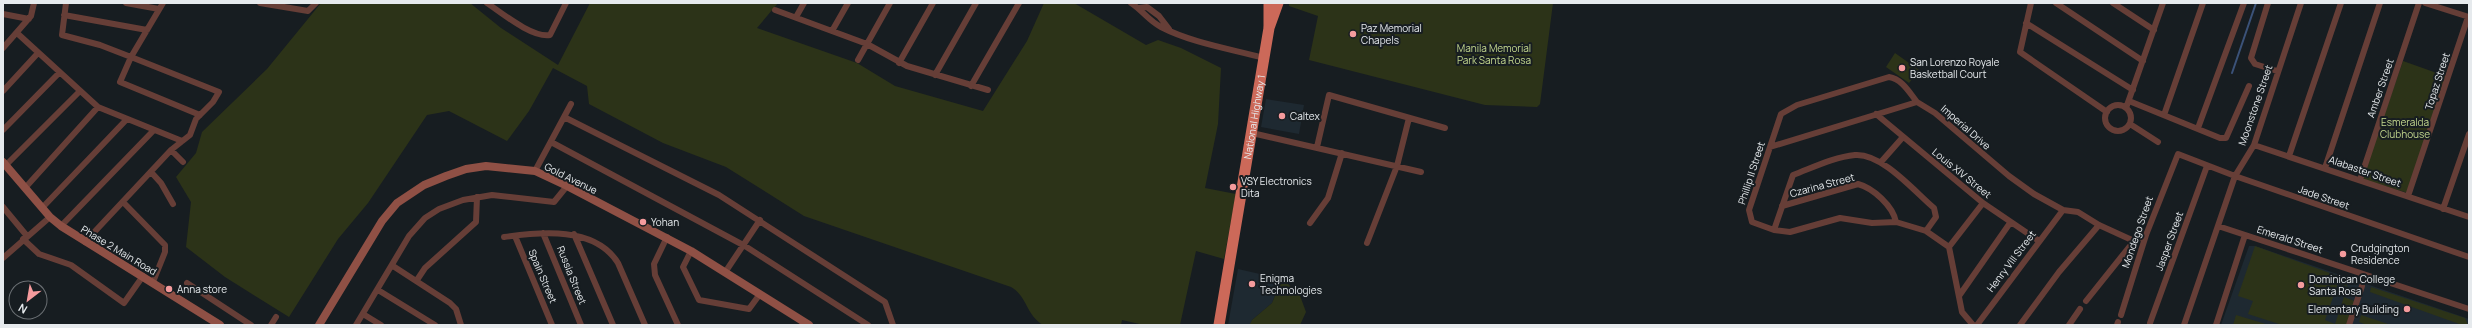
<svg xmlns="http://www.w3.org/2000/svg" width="2472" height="328" viewBox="0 0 2472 328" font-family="Manrope,sans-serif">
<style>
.built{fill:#1e2931}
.green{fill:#2c3318}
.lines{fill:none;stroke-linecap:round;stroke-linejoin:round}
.stream{stroke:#3b5278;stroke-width:2}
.street{stroke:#663e37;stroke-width:6}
.secondary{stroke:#8f5045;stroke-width:8}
.highway{stroke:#cc6959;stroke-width:11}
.poi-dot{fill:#f59b9d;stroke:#171d21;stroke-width:1.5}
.labels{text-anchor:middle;stroke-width:4;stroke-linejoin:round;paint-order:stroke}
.poi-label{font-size:10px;fill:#e6eaed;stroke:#171d21;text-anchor:start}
.park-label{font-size:10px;fill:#c4d88e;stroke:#171d21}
.street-label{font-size:10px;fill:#e6eaed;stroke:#171d21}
</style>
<rect width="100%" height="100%" fill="#171d21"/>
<path class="built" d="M1266,99l38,6 -5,29 -38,-7z
M2249,246h6l214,73v6h-248z
M1238,269l44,10 -10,24 -20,17 -1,4 3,1h-26z"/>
<path class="green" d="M321,3h149l31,25 57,37 32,-62h188l-21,25 100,35 38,23 88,25 44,-70 17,-38h30l72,42 12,-5 23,8 40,20 -3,56 -13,64 31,6 -12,65 -28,-8 -16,74h-36l-22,-5 -1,5h-78c-17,-10 -16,-29 -32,-38l-207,-71 -78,-49 -63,-24 -74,-39 -2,-18 -34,-18 -24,43 -22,30 -58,-30 -22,4 -59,88 -30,36 -49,78 -64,-40 -39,-30 5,-45 -15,-25 20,-24 6,-21 65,-63z
M1289,3h264l-13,101 -3,3 -52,-2 -176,-45 9,-44 -29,-10z
M1895,53l24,17 -10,13 -23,-16z
M2403,61l45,16 -40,116 -46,-14z
M2255,246l86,31 7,10 -10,-4 -13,37 10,4 9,-27 13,5 -8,23h-67l-34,-11 5,-13 -15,-5z
M1282,279l17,14 7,19 -6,13 -50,-1 2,-4 20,-17z
M2371,287l94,31 3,7h-6l-92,-33z
M2236,315l33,10h-36z
M2361,315l30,10h-24l-8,-3z"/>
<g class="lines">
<path class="stream" d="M2232,73l24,-70"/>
<path class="street" d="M66,3l-4,32 38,10 31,12 32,-54
M126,3l33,6
M260,3l48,8 8,-8
M487,3c15,10 45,35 63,32l16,-32
M1131,3c11,7 18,18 30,24 31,16 70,22 103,31
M2031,3l-11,49 87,60
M2056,3l87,58
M2113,3l41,27
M2268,3l-17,55 4,6 22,7
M2425,3l44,14
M1139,8l8,-1 12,9 10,13
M775,10l92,34 40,22 81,24
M3,14l26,5
M64,15l83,15
M796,17l8,-14
M2026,23l107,67
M832,31l16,-28
M17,33l81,74 84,34
M3,48l28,-32 3,-13
M858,60l32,-57
M899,63l34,-60
M935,75l41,-72
M971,86l48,-83
M3,91l35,-38
M2129,101l91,37h6l23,-52
M1917,102c-8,-10 -15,-23 -28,-25l-92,28 -16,9 -32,96 3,12 22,8 16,2 50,-14 32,5 24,-1 30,9 23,16 13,65 11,13
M2105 118a13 13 0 1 1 26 0a13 13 0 1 1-26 0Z
M2126,108l37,-105
M1876,114l107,89 56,38
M2164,115l39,-112
M564,117l155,78 166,107 8,23
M2130,124l28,18
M2198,128l46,-125
M3,130l56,-57
M1252,133l169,39
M551,142l194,104 123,79
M2254,145l215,72
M1317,147l12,-52 116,33
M1770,147l147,-45 18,11 74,63 25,18 29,16 15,2 21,13 35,16
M171,150l12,12
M2289,156l52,-153
M1881,162l22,-25
M6,165l73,-73
M2325,168l55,-165
M535,171l36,-67
M151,172l10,11 12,21
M2360,180l59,-177
M25,188l73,-81
M2408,196l60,-179
M123,202l42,43v7l-12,30
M1782,206l76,-22c15,4 35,22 38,38
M3,207l24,29
M42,208l85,-89
M2443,209l26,-75
M1310,223l18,-25 14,-45
M61,226l93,-96
M2218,226l251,83
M1774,230l19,-55c19,-7 41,-18 62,-20 27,-2 59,36 79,53l2,9 -10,14
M543,233l38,92
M574,234l39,91
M515,236l37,89
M504,237c36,-5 91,-11 114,26l27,62
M667,237l-13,27 1,11 23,50
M23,239l16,15 32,11 53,38 19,-27
M85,242l86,-92 19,-15 6,-16 17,-17 6,-10 -88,-35 -11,25 80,33
M1367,243l30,-77 12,-48
M1949,247l34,-44
M691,251l-8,16 16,33 50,9 11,-15
M3,258l47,-41
M393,266l57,37 6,6 5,16
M726,271l34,-51
M417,280l8,-12 51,-46 1,-25
M187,283l64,42
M378,290l57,35
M1959,296l51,-73
M2086,301l48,-60 12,-6
M363,314l18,11
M2121,315l25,-80 32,-81 57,22 234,81
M2150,323l57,-157
M271,325l5,-8
M356,325l53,-89 16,-18 14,-9 24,-9 29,-5 62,7 13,-16
M1977,325l86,-115
M2020,325l39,-53 40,-47
M2069,325l11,-16
M2117,325l1,-3
M2184,325l51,-149 19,-31 47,-142
M2216,325l29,-90
M2349,325l13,-39"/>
<path class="secondary" d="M3,162l47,55 11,9 159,99
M319,325l63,-104 15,-18 27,-18 22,-9 20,-7 20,-3 49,5 32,15 124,65 118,74"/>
<g class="highway">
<path d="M1269,26v-23"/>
<path id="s1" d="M1219,325l50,-297 9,-25"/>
</g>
</g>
<g class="poi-dot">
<circle cx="1353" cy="34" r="4"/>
<circle cx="1902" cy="68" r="4"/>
<circle cx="1282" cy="116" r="4"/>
<circle cx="1233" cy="187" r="4"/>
<circle cx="643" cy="222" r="4"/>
<circle cx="2343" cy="254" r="4"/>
<circle cx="1252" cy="284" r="4"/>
<circle cx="2301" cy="285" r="4"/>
<circle cx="169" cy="289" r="4"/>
<circle cx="2407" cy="309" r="4"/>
</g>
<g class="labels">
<g class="poi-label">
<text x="1361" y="32">Paz Memorial<tspan x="1361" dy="12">Chapels</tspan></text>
<text x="1910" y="66">San Lorenzo Royale<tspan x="1910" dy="12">Basketball Court</tspan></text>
<text x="1290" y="120">Caltex</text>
<text x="1241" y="185">VSY Electronics<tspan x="1241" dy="12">Dita</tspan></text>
<text x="651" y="226">Yohan</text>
<text x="2351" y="252">Crudgington<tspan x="2351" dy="12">Residence</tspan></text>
<text x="1260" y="282">Enigma<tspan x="1260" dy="12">Technologies</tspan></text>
<text x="2309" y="283">Dominican College<tspan x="2309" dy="12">Santa Rosa</tspan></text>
<text x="177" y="293">Anna store</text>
<text x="2399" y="313" text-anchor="end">Elementary Building</text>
</g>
<g class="park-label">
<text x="1494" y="52">Manila Memorial<tspan x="1494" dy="12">Park Santa Rosa</tspan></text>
<text x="2405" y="126">Esmeralda<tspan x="2405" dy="12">Clubhouse</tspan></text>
</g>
<g class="street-label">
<text transform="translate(2437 81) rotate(-72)" y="4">Topaz Street</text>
<text transform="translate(2380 88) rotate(-71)" y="4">Amber Street</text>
<text transform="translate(2255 105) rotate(-71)" y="4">Moonstone Street</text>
<text dy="4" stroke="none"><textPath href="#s1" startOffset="211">National Highway 1</textPath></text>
<text transform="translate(1966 127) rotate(41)" y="4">Imperial Drive</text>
<text transform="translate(2365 171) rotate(19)" y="4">Alabaster Street</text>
<text transform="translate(1751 173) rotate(-72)" y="4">Phillip II Street</text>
<text transform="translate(1962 173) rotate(39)" y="4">Louis XIV Street</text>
<text transform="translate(571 178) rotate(26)" y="4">Gold Avenue</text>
<text transform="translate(1822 185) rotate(-15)" y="4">Czarina Street</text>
<text transform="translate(2324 197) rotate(19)" y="4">Jade Street</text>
<text transform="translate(2137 232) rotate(-71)" y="4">Mondego Street</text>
<text transform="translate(2290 239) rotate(18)" y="4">Emerald Street</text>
<text transform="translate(2169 241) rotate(-70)" y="4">Jasper Street</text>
<text transform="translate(119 250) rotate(31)" y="4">Phase 2 Main Road</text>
<text transform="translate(2011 261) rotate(-53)" y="4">Henry VIII Street</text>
<text transform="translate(572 275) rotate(68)" y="4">Russia Street</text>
<text transform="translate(543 276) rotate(67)" y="4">Spain Street</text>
</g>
</g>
<rect width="2472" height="328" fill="none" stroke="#e6eaed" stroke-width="8"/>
<g transform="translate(28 300) rotate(211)"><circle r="19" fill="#171d21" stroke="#6a6f73"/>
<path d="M0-3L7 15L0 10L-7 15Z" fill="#f59b9d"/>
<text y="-6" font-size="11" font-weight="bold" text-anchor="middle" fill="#e6eaed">N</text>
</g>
</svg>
